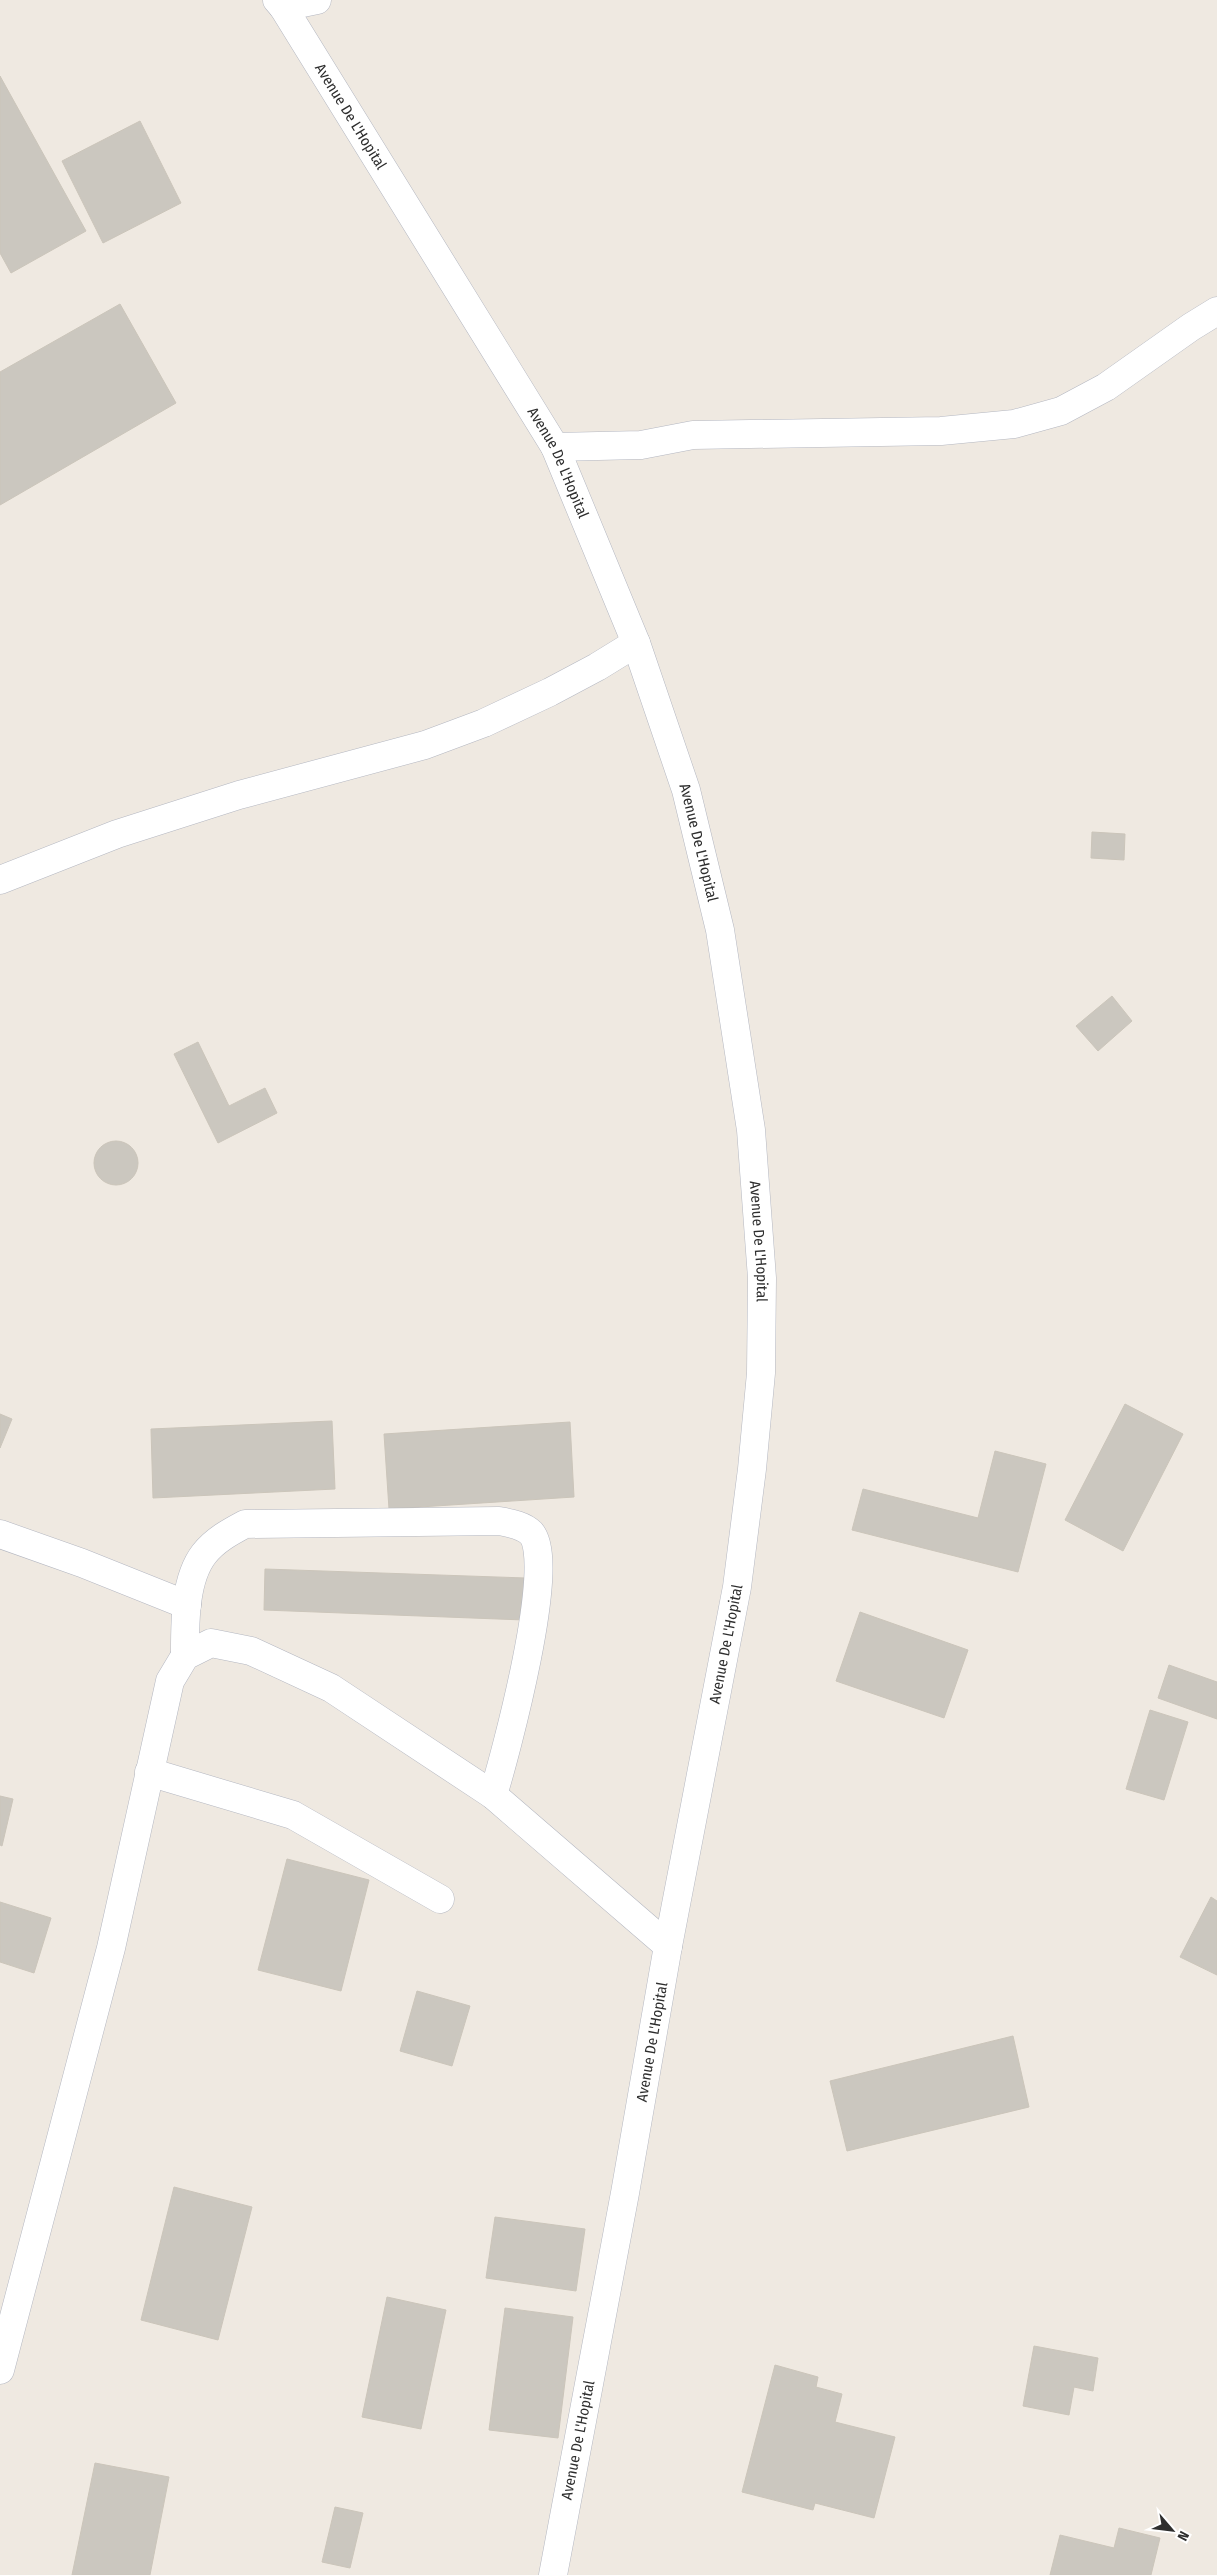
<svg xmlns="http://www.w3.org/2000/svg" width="1217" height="2575" viewBox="0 0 1217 2575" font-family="'Fira Sans Condensed',sans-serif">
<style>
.building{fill:#cbc7bf;stroke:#cbc5ba}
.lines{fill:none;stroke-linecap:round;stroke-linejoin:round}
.minor-casing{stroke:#b4b7c1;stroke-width:29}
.minor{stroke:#fff;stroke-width:28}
.labels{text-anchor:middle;stroke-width:4;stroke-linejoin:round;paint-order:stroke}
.street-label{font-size:15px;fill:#2e2e2e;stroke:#fff}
</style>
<rect width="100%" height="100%" fill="#efe9e1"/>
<path class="building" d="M0,76l86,155 -75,42 -11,-20z
M140,121l41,82 -78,40 -41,-82z
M120,304l56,99 -176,102v-133z
M1092,832l33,2 -1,26 -33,-2z
M1112,996l20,25 -34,30 -22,-25z
M198,1042l31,64 36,-18 12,25 -59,30 -44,-89z
M94 1163a22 22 0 1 1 44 0a22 22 0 1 1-44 0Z
M1125,1404l58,30 -60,117 -58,-31z
M0,1414l12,5 -12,29z
M332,1421l3,68 -182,9 -2,-69z
M570,1422l4,75 -185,12 -5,-75z
M995,1451l51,13 -28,108 -166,-42 11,-41 115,29z
M265,1569l261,9 -2,42 -260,-10z
M860,1612l108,38 -24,68 -108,-37z
M1169,1665l48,17v37l-59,-21z
M1150,1710l38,12 -24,78 -38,-11z
M0,1796l13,3 -11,47 -2,-1z
M287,1859l82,21 -28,111 -83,-21z
M1211,1897l6,4v74l-37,-18z
M0,1902l51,16 -17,55 -34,-11z
M417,1991l53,15 -18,60 -52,-15z
M1013,2036l16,71 -182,44 -17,-70z
M174,2187l78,20 -34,133 -77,-20z
M495,2217l90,12 -9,62 -90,-13z
M387,2297l59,13 -25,119 -59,-12z
M505,2308l68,9 -15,121 -69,-8z
M1034,2346l64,12 -5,33 -19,-4 -5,28 -46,-9z
M775,2365l43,12 -2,10 26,7 -7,28 60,15 -21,81 -59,-15 -2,7 -71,-18z
M95,2463l74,14 -19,98h-78z
M335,2507l28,6 -13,55 -28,-6z
M1119,2528l41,10 -9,37h-101l10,-40 54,13z"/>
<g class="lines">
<defs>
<g id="minor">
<path id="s1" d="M277,0l6,7 272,440 81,196 50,147 34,140 31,200 11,148 -1,95 -9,96 -15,118 -69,359 -43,247 -72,382"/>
<path d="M283,7l34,-7"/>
<path d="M555,447l86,-2 52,-10 248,-4 73,-7 47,-13 45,-24 85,-60 26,-16"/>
<path d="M0,880l117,-46 122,-39 186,-50 59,-22 66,-31 47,-25 39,-24"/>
<path d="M0,1534l82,29 105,42"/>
<path d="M185,1656c0,-31 -1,-76 19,-102 11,-14 26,-22 41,-30l254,-3c10,2 24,4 32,12 27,28 -26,223 -38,262"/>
<path d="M149,1772l144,43 147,84"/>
<path d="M0,2370l111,-422 59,-267 15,-25 26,-13 40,8 80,37 162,107 175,151"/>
</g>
</defs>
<use href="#minor" class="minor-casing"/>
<use href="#minor" class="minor"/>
</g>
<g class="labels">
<g class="street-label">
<text dy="5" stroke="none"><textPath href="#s1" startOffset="138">Avenue De L'Hopital</textPath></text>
<text dy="5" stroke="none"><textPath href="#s1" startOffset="542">Avenue De L'Hopital</textPath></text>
<text dy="5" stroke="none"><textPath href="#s1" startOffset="948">Avenue De L'Hopital</textPath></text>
<text dy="5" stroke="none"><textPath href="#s1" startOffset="1352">Avenue De L'Hopital</textPath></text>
<text transform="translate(726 1644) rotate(-79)" y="5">Avenue De L'Hopital</text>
<text transform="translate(652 2042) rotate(-80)" y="5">Avenue De L'Hopital</text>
<text transform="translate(578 2440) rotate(-79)" y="5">Avenue De L'Hopital</text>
</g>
</g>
<g transform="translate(1172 2530) rotate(118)" stroke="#ffffff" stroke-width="4" paint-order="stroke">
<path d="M0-4L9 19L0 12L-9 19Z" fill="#2e2e2e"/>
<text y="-8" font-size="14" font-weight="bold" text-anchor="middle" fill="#2e2e2e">N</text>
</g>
</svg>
